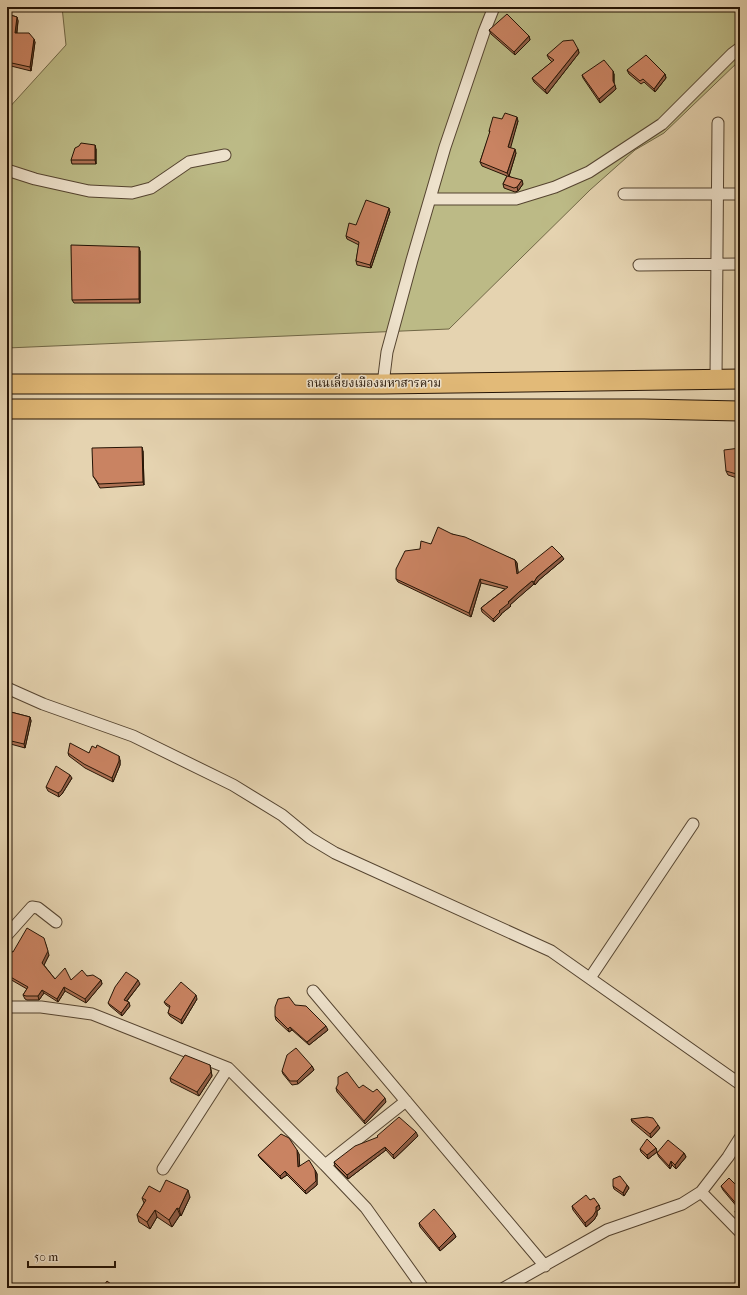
<svg xmlns="http://www.w3.org/2000/svg" width="747" height="1295" viewBox="0 0 747 1295" font-family="'IM FELL French Canon','Noto Serif Thai',serif">
<style>
.green{fill:#bcba86;stroke:#706746}
.lines{fill:none;stroke-linecap:round;stroke-linejoin:round}
.minor-casing{stroke:#554430;stroke-width:13}
.trunk-casing{stroke:#251405;stroke-width:21}
.minor{stroke:#eee2cc;stroke-width:11}
.trunk{stroke:#e2ba78;stroke-width:19}
.wall{fill:#ad7154;stroke:#251405}
.shaded-wall{fill:#8d5c45;stroke:#251405}
.building{fill:#c98362;stroke:#251405}
.labels{text-anchor:middle;stroke-width:3;stroke-linejoin:round;paint-order:stroke}
.street-label{font-size:12px;fill:#251405;stroke:#eee2cc}
</style>
<rect width="100%" height="100%" fill="#e5d3b0"/>
<filter id="stains"><feTurbulence type="fractalNoise" baseFrequency=".005" numOctaves="4"/><feColorMatrix values="0 0 0 0 .2 0 0 0 0 .09 0 0 0 0 .02 0 0 0 .5 -.17"/></filter>
<radialGradient id="worn" r=".72"><stop offset=".6" stop-color="#630" stop-opacity="0"/><stop offset="1" stop-color="#630" stop-opacity=".3"/></radialGradient>
<path class="green" d="M62,7h678v53l-76,73 -29,17 -45,40 -141,139 -442,19v-238l59,-65z"/>
<g class="lines">
<defs>
<path id="minor" d="M7,170l28,9 54,12 43,2 19,-5 38,-26 36,-7
M624,194h116
M430,199h86l39,-12 34,-15 73,-48 70,-70 8,-6
M639,265l101,-1
M716,379l2,-256
M383,384l4,-32 25,-92 33,-113 39,-115 10,-25
M7,688l36,16 90,32 100,49 49,30 28,23 25,15 216,98 189,133
M7,935l25,-28 6,1 18,14
M590,978l103,-154
M313,991l232,275
M7,1007h34l51,7 136,54 97,97 41,43 57,80
M325,1165l81,-64
M163,1169l65,-101
M701,1192l39,40
M504,1288l103,-58 75,-26 19,-12 27,-35 12,-19"/>
<path id="trunk" d="M7,384h376l357,-5
M7,409h637l96,2"/>
</defs>
<use href="#minor" class="minor-casing"/>
<use href="#trunk" class="trunk-casing"/>
<use href="#minor" class="minor"/>
<use href="#trunk" class="trunk"/>
</g>
<path class="wall" d="M7,14l10,3 1,4 -1,12 18,9 -4,29 -24,-6z
M489,30l40,6 1,4 -15,15 -24,-21z
M578,49l1,4 -32,41 -13,-12 -2,-4 20,-16 -3,-3 -2,-4z
M627,70l38,4 1,4 -11,14 -11,-10 -3,2 -12,-10z
M614,74v10l2,5 -16,14 -17,-25 -1,-3z
M502,119l16,2 -8,26 6,6 -7,23 14,8 -5,7 -3,1 -11,-4 -1,-4 4,-8 -25,-10 -2,-4 10,-29 -1,-2z
M96,149v15h-24l-1,-4z
M390,212l-19,56 -14,-3 -1,-4 3,-16 -12,-6 -1,-3 10,-11z
M140,251v52h-66l-2,-3z
M740,448v31l-12,-4 -2,-4z
M143,451l1,34 -44,3 -5,-9 -2,-3z
M452,534l63,26 2,3 1,11 46,-15 -25,21 -4,5 -1,-1 -14,12 -10,9 1,1 -10,8v1l-7,7 -12,-10 -1,-4 24,-19 -24,-6 -10,34 -73,-35 -2,-3 24,-30 11,-5z
M7,711l23,6 1,4 -6,27 -18,-5z
M96,748l24,12v5l-7,17 -28,-14 -16,-12 -1,-3h21z
M72,778l-10,16 -3,3 -11,-6 -2,-4z
M7,951l6,1 36,3 -5,10 11,14 16,1 16,-4 14,4 1,4 -16,19 -21,-12 -7,11 -14,-9 -5,7h-12l-2,-1 -2,-4 4,-6 -19,-11 -1,5z
M140,984l-13,17 3,5 -8,10 -12,-10 -2,-3z
M197,999l-15,25 -12,-8 -2,-3 2,-5 -4,-3 -2,-3z
M295,1005l33,25 -19,15 -17,-15 -3,2 -13,-12 -1,-4z
M210,1065l2,11 -13,20 -28,-14 -1,-4z
M312,1066l2,4 -16,14 -6,1 -9,-11 -1,-3z
M336,1088h23l27,14 -21,22 -28,-32z
M631,1119l29,9 -9,10 -19,-16z
M418,1136l-24,23 -8,-9 -38,29 -13,-13 -1,-4z
M656,1148l1,4 -9,7 -7,-7 -1,-3z
M657,1153h27l2,4 -10,12 -4,-4 -2,4 -11,-12z
M299,1154v12l16,4 2,4v11l-11,9 -19,-19 -6,4 -21,-21 -2,-3z
M627,1185l2,3 -5,8 -10,-7 -1,-3z
M721,1186l19,3v30l-4,-4 -1,-4 3,-3 -15,-18z
M160,1192l30,5 -9,19 -1,-1 -8,12 -15,-10 -7,12 -11,-7 -2,-7 7,-12 -2,-5z
M590,1200l9,5 1,4 -3,2v4l-3,5 -8,7 -13,-17 -1,-4z
M419,1223l35,10 2,4 -16,14 -20,-24z"/>
<path class="shaded-wall" d="M17,17l1,4 -2,16 -1,-4z
M529,36l1,4 -15,15 -1,-3z
M34,39l1,3 -4,29 -1,-4z
M578,49l1,4 -32,41 -2,-4z
M613,71l1,3v11l-1,-4z
M665,74l1,4 -11,14 -1,-3z
M615,85l1,4 -16,14 -1,-4z
M517,117l1,4 -8,29 -2,-3z
M95,145l1,4v15l-1,-4z
M515,149l1,4 -7,23 -2,-3z
M522,180l1,4 -5,7 -1,-4z
M389,208l1,4 -19,56 -1,-3z
M139,247l1,4v52l-1,-4z
M142,447l1,4 1,34 -1,-3z
M562,556l2,3 -25,21 -4,5 -1,-3 3,-5z
M515,560l2,3 2,15 -2,-4z
M480,579l1,4 -10,34 -2,-4z
M532,581l2,3 -24,21 1,1 -10,8v1l-7,7 -1,-3 6,-8 20,-19z
M30,717l1,4 -6,27 -1,-4z
M119,756l1,4v5l-7,17 -1,-4z
M70,775l2,3 -10,16 -3,3 -1,-4z
M45,942l4,13 -6,12 -1,-4z
M101,980l1,4 -16,19 -1,-4z
M138,980l2,4 -15,19 -1,-3z
M64,987l1,4 -7,11 -1,-3z
M42,990l2,3 -5,7 -1,-4z
M196,995l1,4 -15,25 -1,-4z
M129,1002l1,4 -8,10 -1,-3z
M326,1026l2,4 -19,15 -2,-3z
M290,1027l2,3 -3,2 -1,-3z
M210,1065l2,11 -13,20 -2,-4z
M312,1066l2,4 -16,14 -1,-3z
M385,1098l1,4 -21,22 -1,-3z
M658,1125l2,3 -9,10 -1,-4z
M416,1132l2,4 -24,23 -1,-4z
M385,1147l1,3 -38,29 -1,-4z
M656,1148l1,4 -9,7 -1,-4z
M297,1150l2,4 1,17 -2,-4z
M684,1153l2,4 -10,12 -1,-4z
M671,1161l1,4 -2,4 -1,-3z
M315,1170l2,4v11l-11,9 -1,-3z
M285,1171l2,4 -6,4 -1,-3z
M627,1185l2,3 -5,8 -1,-3z
M188,1190l2,7 -9,19 -2,-7z
M599,1205l1,4 -3,2v4l-3,5 -8,7 -1,-4 11,-16z
M177,1208l3,7 -8,12 -3,-7z
M155,1210l2,7 -7,12 -3,-7z
M454,1233l2,4 -16,14 -1,-3z"/>
<path class="building" d="M7,14l10,3 -2,16h14l5,6 -4,28 -23,-5z
M507,14l22,22 -15,16 -25,-22z
M573,40l5,9 -33,41 -13,-12 22,-18 -7,-5 16,-14z
M646,55l19,19 -11,15 -11,-10 -3,2 -13,-11z
M604,60l9,11v10l2,4 -16,14 -17,-24z
M505,113l12,4 -9,30 7,2 -8,24 -27,-11 10,-31h-1l4,-14 9,2z
M81,143l14,2v15h-24l4,-12 4,-2z
M507,176l15,4 -5,7 -3,1 -11,-4z
M366,200l23,8 -19,57 -14,-4 3,-19 -13,-6 3,-13 7,2z
M71,245l68,2v52l-67,1z
M142,447l1,35 -44,2 -6,-8 -1,-28z
M740,448v27l-14,-4 -2,-21z
M438,527l14,7 13,3 50,23 2,14 35,-28 10,10 -25,21 -3,5 -2,-1 -13,11 -11,10 1,1 -10,8 1,1 -7,7 -12,-11 27,-21 -28,-8 -11,34 -73,-34v-10l9,-18 15,-2 1,-8 10,3z
M7,711l23,6 -6,27 -17,-4z
M70,743l19,10 3,-7 4,2 1,-3 22,11v5l-7,17 -28,-14 -16,-11z
M56,766l14,9 -9,16 -3,2 -12,-6z
M27,928l17,10 4,13 -6,12 13,16 10,-11 6,12 11,-10 5,6 6,-1 8,5 -16,19 -21,-12 -7,12 -15,-9 -4,6h-12l-3,-1 5,-8 -21,-12v-24l6,1z
M126,972l12,8 -14,20 5,2 -8,11 -13,-10 7,-16z
M181,982l15,13 -15,25 -13,-7 2,-7 -6,-4z
M289,997l6,8 11,1 20,20 -19,16 -17,-15 -2,2 -13,-13v-9l3,-8z
M296,1048l16,18 -15,15h-7l-8,-10 5,-16z
M185,1055l25,10 1,7 -14,20 -27,-14z
M347,1072l12,16 4,-3 10,7 4,-3 8,9 -21,23 -28,-33 2,-4v-7z
M399,1117l17,15 -23,23 -8,-8 -38,28 -13,-13 21,-16 23,-9 -1,-1z
M647,1117l6,1 5,7 -8,9 -19,-15z
M281,1134l8,4 8,12 1,17 11,-7 6,10 1,11 -11,10 -20,-20 -5,5 -22,-21z
M647,1139l9,9 -9,7 -7,-6z
M668,1140l16,13 -9,12 -4,-4 -2,5 -12,-13z
M620,1176l7,9 -4,8 -10,-7v-7z
M729,1178l11,11v28l-5,-6 4,-4 -18,-21z
M166,1180l22,10 -9,19 -2,-1 -8,12 -14,-10 -8,12 -10,-7 9,-15 -4,-2 7,-12 11,6z
M586,1195l4,5 4,-2 5,7 -3,2v4l-3,5 -8,7 -13,-17z
M434,1209l20,24 -15,15 -20,-25z
M107,1281l9,7h-14z"/>
<g class="labels">
<g class="street-label">
<text x="374" y="387">ถนนเลี่ยงเมืองมหาสารคาม</text>
</g>
</g>
<rect width="747" height="1295" fill="none" stroke="#e5d3b0" stroke-width="24"/>
<rect x="8" y="8" width="731" height="1279" fill="none" stroke="#251405" stroke-width="2"/>
<rect x="12" y="12" width="723" height="1271" fill="none" stroke="#251405"/>
<path d="M28 1261v6h87v-6" fill="none" stroke="#251405" stroke-width="2"/>
<text x="34" y="1261" font-size="12" fill="#251405" stroke="#eee2cc" stroke-width="3" paint-order="stroke">50 m</text>
<rect width="100%" height="100%" filter="url(#stains)"/>
<rect width="100%" height="100%" fill="url(#worn)"/>
</svg>
